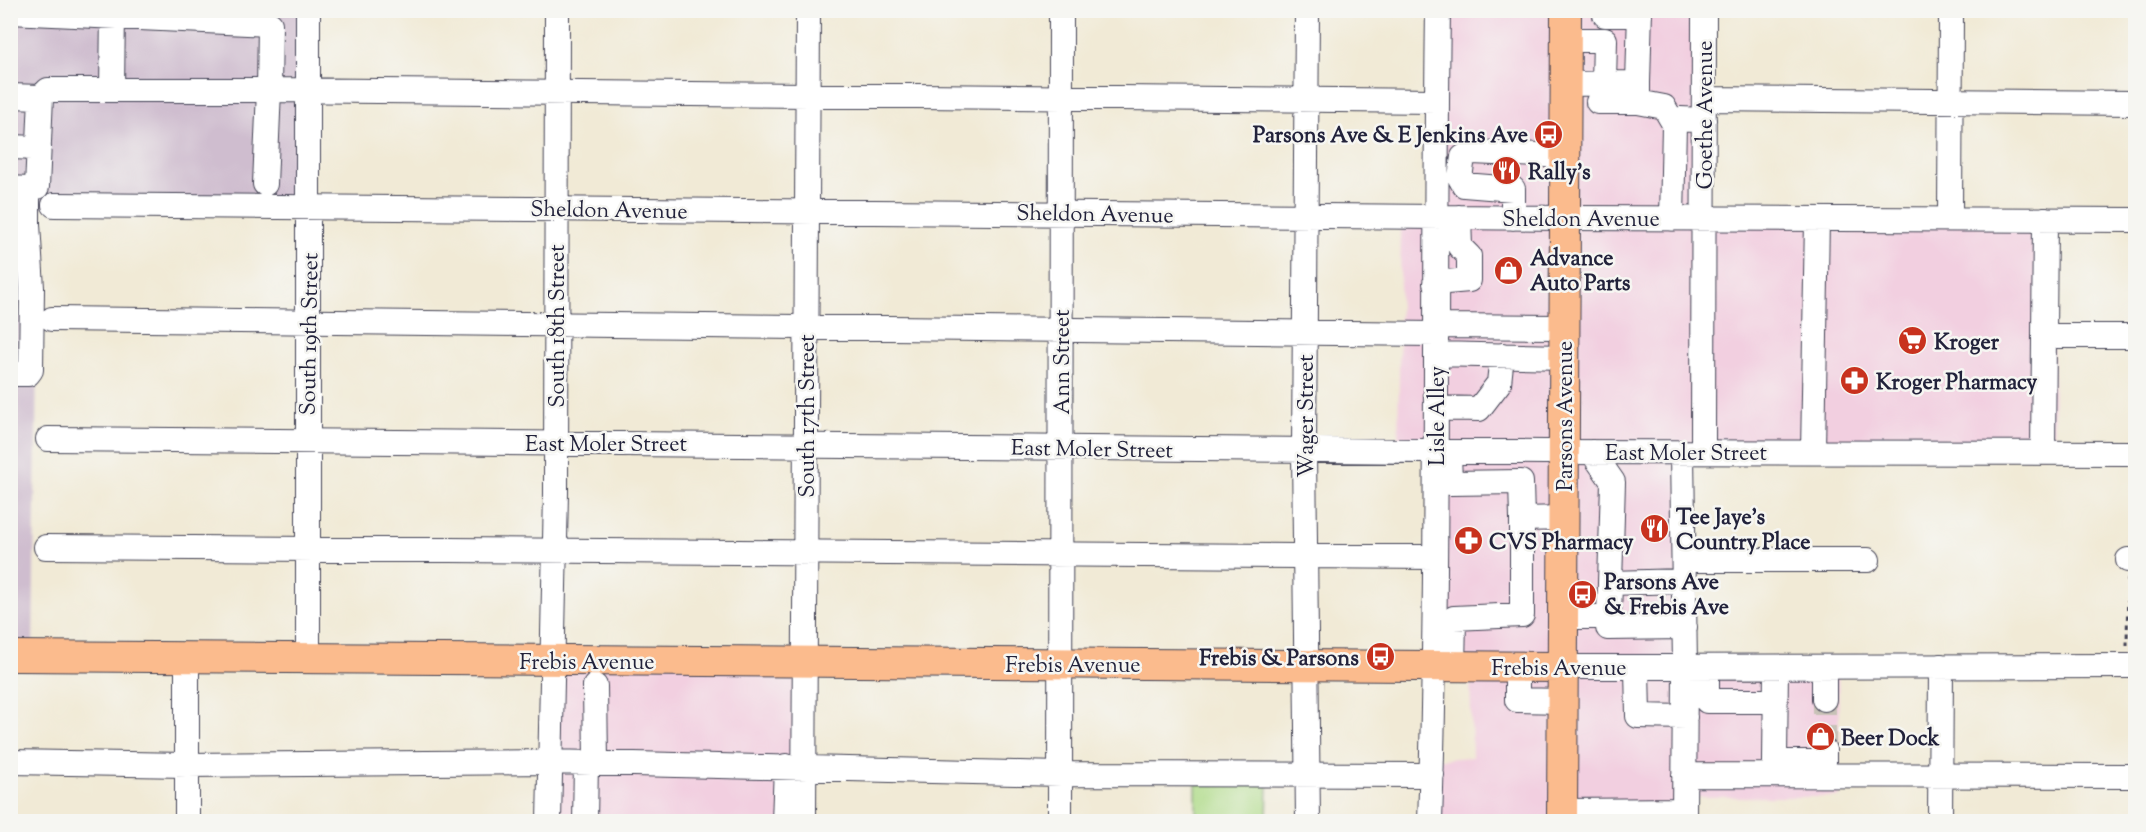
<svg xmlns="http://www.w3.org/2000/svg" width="2146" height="832" viewBox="0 0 2146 832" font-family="'Sorts Mill Goudy',serif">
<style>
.built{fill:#f2cfe0}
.industrial{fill:#cfbdcf}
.green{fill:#adda86;stroke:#687e60;stroke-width:1.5}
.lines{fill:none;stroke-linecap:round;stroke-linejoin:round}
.minor-tunnel{stroke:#c8c2b7;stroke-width:24;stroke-dasharray:24 12;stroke-linecap:butt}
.minor-casing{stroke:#414052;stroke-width:26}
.major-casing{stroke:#414052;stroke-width:32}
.path{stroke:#414052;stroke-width:3;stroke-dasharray:4.5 4.5;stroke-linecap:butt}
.minor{stroke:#fff;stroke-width:24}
.major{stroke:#fbbb8d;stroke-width:30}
.labels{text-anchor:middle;stroke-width:5;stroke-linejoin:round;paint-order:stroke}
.street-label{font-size:22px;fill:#22223b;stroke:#f6f6f2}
.poi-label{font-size:22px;font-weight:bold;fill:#22223b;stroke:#f6f6f2;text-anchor:start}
</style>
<rect width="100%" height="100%" fill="#f6f6f2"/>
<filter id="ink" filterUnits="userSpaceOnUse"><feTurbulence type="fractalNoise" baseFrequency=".0167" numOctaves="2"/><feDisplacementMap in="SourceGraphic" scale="12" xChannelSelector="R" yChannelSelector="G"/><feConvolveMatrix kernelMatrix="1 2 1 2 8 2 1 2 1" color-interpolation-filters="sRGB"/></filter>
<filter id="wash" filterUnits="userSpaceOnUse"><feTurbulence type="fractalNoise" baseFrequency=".008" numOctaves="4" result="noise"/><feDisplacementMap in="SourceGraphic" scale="24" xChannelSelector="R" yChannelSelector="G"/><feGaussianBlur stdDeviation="1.35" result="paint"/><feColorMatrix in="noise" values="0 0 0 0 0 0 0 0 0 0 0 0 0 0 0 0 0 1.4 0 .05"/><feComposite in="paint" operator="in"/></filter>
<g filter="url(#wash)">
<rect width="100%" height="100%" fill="#f1ead6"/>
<path class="built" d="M1436,11h270l-1,209 347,1 2,231 -371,1 2,210 153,6 2,128h-160l1,24h-252v-61l43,-3 -2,-88 -40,-1 3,-217 -35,1 3,-234h31z
M549,660l258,3 -2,158 -258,1z"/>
<path class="industrial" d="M10,11h302l-1,197 -272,-1 -6,446 -23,1z"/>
<path class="green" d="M1196,784h72l-1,37 -71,1z"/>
</g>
<g filter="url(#ink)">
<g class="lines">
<path class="minor-tunnel" d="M1824,750v-51"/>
<defs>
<path id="minor" d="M308,10v648
M1307,10l-3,440 4,372
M10,12l260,12 -1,66h-221l-7,7
M1605,15h35
M1565,40h40l-1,43
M1638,83l2,-73
M1565,84l73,-1v19
M112,90l1,-80
M10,96l31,1 -4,90 -9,2
M1704,99l432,4
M1598,102h40l26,5 10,17
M10,147l29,1
M265,184l4,-94 1168,11
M10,188l18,1v35h-18
M54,205l1510,13 572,2
M1513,218v-29l-49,-4 -4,-7 3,-21 9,-5 93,4
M1672,219l2,-95 6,-5 24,1
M1950,219l1,-209
M1435,283l34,-3v-24l-9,-9 -1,-30
M52,319l1384,15
M1436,326l128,1
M2044,336h92
M1436,354l128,3
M10,374h18l3,-4 1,-82 -4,-64
M1437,408l42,1 20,-26 3,-28
M48,439l1497,13 591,1
M1682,452l3,215 -1,155
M1703,452l1,-442
M1813,452l4,-233
M1449,453l1,30 71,-1 1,37
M2043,453l2,-234
M46,547l1389,10
M1684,560h184
M2128,560h8
M1610,583l74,-2
M1563,617h46l4,-135 -21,-30
M1609,617l-1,11 77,-1
M1453,667l1,-49 68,-3v-96l42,-1
M1517,667v33l46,1
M1563,667l573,-1
M1637,667l1,49 47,1
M1707,667v34h68
M1776,667l-1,95h49v-12
M1824,667v32
M595,686l1,76
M10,762l177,3 363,-3 511,12 371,1
M1684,775l452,1
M1562,811l122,-1
M187,822v-165
M549,822l7,-329 1,-483
M585,822l1,-60
M784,822l2,-56
M804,822l4,-812
M1060,822l1,-812
M1430,822c9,-271 4,-541 8,-812
M1940,822l1,-156"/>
<path id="major" d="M10,656l1553,11
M1562,822l4,-812"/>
</defs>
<use href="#minor" class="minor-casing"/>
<use href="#major" class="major-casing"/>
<path class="path" d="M2127,646l1,-68"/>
<use href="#minor" class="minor"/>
<use href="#major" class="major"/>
</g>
</g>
<defs>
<symbol id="bus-disc" viewBox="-11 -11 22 22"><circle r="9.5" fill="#c8321e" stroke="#f6f6f2"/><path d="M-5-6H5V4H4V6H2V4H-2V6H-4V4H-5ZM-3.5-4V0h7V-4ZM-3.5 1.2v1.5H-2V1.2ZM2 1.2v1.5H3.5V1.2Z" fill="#fff"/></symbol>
<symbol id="restaurant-disc" viewBox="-11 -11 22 22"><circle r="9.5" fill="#c8321e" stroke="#f6f6f2"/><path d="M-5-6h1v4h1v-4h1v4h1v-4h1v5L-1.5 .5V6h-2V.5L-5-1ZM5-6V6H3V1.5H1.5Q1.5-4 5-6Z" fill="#fff"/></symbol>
<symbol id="shop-disc" viewBox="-11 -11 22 22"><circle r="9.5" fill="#c8321e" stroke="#f6f6f2"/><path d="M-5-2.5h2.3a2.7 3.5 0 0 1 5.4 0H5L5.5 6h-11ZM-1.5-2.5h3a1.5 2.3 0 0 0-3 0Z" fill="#fff"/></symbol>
<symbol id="supermarket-disc" viewBox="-11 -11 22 22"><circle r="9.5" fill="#c8321e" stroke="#f6f6f2"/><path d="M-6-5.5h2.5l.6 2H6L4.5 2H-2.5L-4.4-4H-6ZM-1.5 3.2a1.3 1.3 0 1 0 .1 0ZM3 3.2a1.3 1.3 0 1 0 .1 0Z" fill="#fff"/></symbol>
<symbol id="pharmacy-disc" viewBox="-11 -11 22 22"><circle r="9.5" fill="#c8321e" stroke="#f6f6f2"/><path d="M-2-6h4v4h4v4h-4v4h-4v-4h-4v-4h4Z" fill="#fff"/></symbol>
</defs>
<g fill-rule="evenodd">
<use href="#bus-disc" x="1532" y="118" width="33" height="33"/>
<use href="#restaurant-disc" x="1490" y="154" width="33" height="33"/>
<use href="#shop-disc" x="1492" y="254" width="33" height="33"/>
<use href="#supermarket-disc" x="1896" y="324" width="33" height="33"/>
<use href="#pharmacy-disc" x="1838" y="364" width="33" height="33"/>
<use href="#restaurant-disc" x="1638" y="512" width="33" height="33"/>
<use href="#pharmacy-disc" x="1452" y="524" width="33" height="33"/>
<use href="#bus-disc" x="1566" y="578" width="33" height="33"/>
<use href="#bus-disc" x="1364" y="640" width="33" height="33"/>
<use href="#shop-disc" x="1804" y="720" width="33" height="33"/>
</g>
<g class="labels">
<g class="street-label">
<text transform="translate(1704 115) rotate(-90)" y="8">Goethe Avenue</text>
<text transform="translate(609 209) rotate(1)" y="8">Sheldon Avenue</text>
<text transform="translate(1095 213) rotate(1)" y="8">Sheldon Avenue</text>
<text x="1581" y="226">Sheldon Avenue</text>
<text transform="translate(556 326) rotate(-90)" y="8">South 18th Street</text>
<text transform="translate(308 334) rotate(-89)" y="8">South 19th Street</text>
<text transform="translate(1061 362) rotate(-90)" y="8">Ann Street</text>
<text transform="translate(806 416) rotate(-90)" y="8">South 17th Street</text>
<text transform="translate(1305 416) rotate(-90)" y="8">Wager Street</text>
<text transform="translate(1436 416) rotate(-90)" y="8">Lisle Alley</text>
<text transform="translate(1564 416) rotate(-90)" y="8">Parsons Avenue</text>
<text x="606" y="451">East Moler Street</text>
<text transform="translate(1092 448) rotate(1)" y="8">East Moler Street</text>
<text x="1686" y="460">East Moler Street</text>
<text x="587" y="669">Frebis Avenue</text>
<text x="1073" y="672">Frebis Avenue</text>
<text x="1559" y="675">Frebis Avenue</text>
</g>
<g class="poi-label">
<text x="1528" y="142" text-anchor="end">Parsons Ave &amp; E Jenkins Ave</text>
<text x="1528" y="179">Rally's</text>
<text x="1530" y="265">Advance<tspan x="1530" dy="25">Auto Parts</tspan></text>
<text x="1934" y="349">Kroger</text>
<text x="1876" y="389">Kroger Pharmacy</text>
<text x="1676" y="524">Tee Jaye's<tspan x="1676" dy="25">Country Place</tspan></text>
<text x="1489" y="549">CVS Pharmacy</text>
<text x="1604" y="589">Parsons Ave<tspan x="1604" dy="25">&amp; Frebis Ave</tspan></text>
<text x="1359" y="665" text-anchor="end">Frebis &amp; Parsons</text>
<text x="1841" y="745">Beer Dock</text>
</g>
</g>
<rect width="2146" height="832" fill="none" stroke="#f6f6f2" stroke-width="36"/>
</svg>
